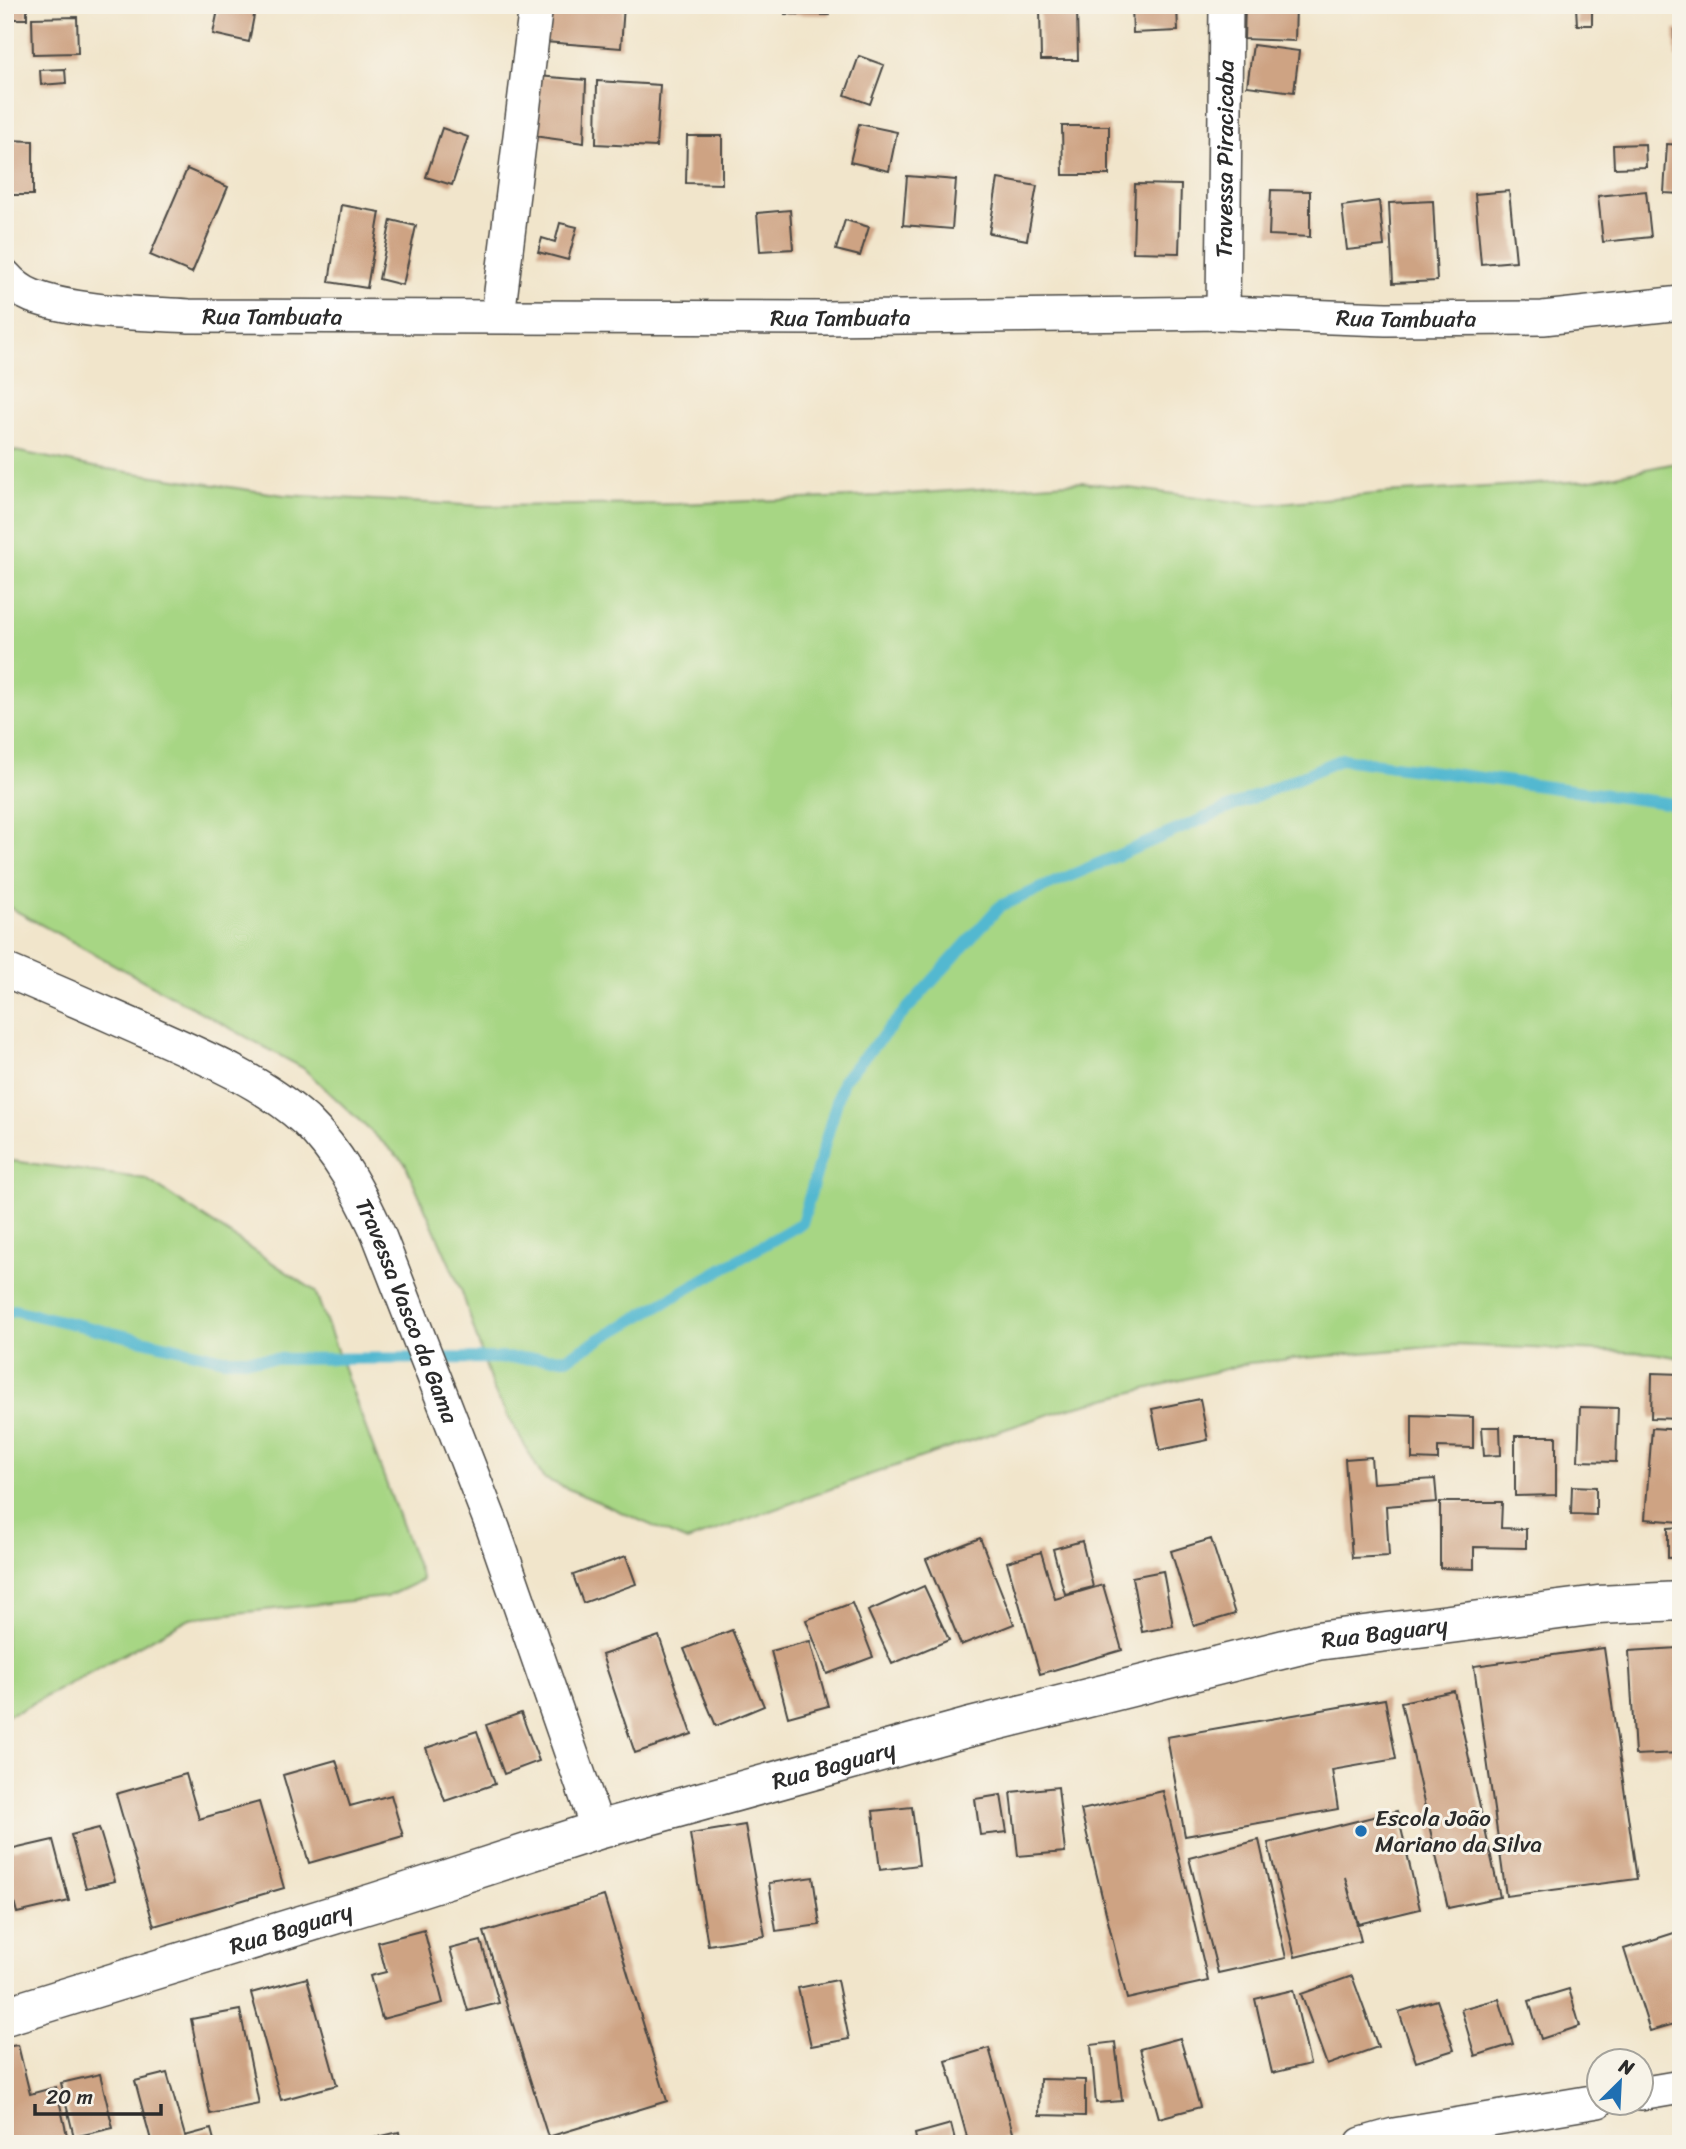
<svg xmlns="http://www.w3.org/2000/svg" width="1686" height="2149" viewBox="0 0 1686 2149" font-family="Sriracha,sans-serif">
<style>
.green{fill:#a7d684;stroke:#698058;stroke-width:2}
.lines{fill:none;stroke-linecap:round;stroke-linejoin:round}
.stream{stroke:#52b8d0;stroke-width:12}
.building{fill:#cea383}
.minor-casing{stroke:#494743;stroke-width:36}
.tertiary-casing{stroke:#494743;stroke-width:41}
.minor{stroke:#fff;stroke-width:33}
.tertiary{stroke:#fff;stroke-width:38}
.poi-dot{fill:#1f6fb2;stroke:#f7f3e8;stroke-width:2.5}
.labels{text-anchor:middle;stroke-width:6;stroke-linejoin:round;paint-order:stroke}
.street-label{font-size:23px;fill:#2b2b2b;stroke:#f7f3e8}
.poi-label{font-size:23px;fill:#2b2b2b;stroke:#f7f3e8;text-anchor:start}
</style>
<rect width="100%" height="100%" fill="#f7f3e8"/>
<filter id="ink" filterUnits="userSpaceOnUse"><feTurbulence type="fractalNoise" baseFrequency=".0143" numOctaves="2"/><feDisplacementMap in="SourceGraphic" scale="14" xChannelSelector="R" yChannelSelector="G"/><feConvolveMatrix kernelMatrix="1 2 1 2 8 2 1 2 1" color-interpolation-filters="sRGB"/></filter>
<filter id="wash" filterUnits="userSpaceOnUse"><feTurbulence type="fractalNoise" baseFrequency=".00686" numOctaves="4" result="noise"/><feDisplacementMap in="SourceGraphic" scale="28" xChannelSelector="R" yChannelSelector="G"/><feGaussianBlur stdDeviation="1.57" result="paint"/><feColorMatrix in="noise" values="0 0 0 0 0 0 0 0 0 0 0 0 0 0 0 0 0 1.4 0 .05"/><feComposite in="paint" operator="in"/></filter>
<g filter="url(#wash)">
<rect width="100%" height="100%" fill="#f1e5cb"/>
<path class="green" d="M5,449l89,18 190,28 198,11 196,-2 199,-8 205,-14 177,23 127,-12 200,-12 95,-19v896l-29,-5 -199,-8 -204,18 -187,47 -190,64 -185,67 -144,-63 -50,-89 -31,-97 -57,-129 -102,-95 -298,-163z
M5,1160l141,19 169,112 107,289 -36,17 -196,21 -171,93 -14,4z"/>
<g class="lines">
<path class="stream" d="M5,1314l9,-4 210,49 343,-1 235,-135 41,-143 157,-174 342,-147 339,46"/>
</g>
<g id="blocks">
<path class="building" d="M5,5h22v14h-22z
M219,5h37l-7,37 -36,-8z
M548,5h76l-3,43 -76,-6z
M786,5h43v10l-44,-1z
M969,5h42v4l-42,-1z
M1132,5h45l1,26 -45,2z
M1245,5h51l-1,36 -51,-2z
M1514,5h32v2l-31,2z
M1582,5h46v5h-36v15h-15l-1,-19z
M1040,7h37l1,53h-37z
M77,17l1,36 -45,1 -1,-36z
M1681,29v29h-6l-1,-28z
M1253,45l46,6 -5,41 -47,-6z
M859,56l25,9 -14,39 -25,-9z
M65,69l1,14 -25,2 -1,-15z
M537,76l49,4 -2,63 -51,-7z
M597,81l63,4 -4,62 -60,-3z
M859,124l38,8 -8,39 -39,-9z
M1062,126h47v49h-46z
M442,128l26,9 -16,48 -26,-8z
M687,136h35v48l-36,-1z
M5,140l28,1v54h-28z
M1645,144l1,23 -32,1 -1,-23z
M1667,144l14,1v49l-17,-1z
M187,169l41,18 -36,86 -42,-18z
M907,176l49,4 -4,49 -49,-4z
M998,179l39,7 -10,54 -38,-7z
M1135,184l46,1 -2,68 -46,-1z
M1271,190l39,1v46l-41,-2z
M1509,191l7,70 -35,3 -6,-70z
M1646,191l5,46 -48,5 -5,-46z
M1379,201l5,45 -37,4 -5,-44z
M1433,201l4,80 -44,2 -4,-80z
M341,205l39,7 -13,76 -38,-6z
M790,210l3,39 -33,2 -3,-38z
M391,220l25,6 -13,59 -24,-6z
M845,220l24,7 -9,29 -24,-6z
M560,223l17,4 -9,33 -30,-8 4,-14 13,4z
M1652,1373l29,1v45l-30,-1z
M1200,1399l8,41 -48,10 -8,-41z
M1580,1407l38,1 -2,54 -38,-1z
M1412,1415l61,2v31l-35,-1v13l-26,-1z
M1482,1427h18l1,28 -17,1z
M1652,1428l29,2v92l-36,-3z
M1515,1436h41v59l-41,1z
M1371,1457l2,26 62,-4 2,23 -51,4 3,50 -37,2 -7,-99z
M1572,1486l24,1v28l-25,-1z
M1440,1502h62l-1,26 25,1v19l-52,-1v22l-34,-1z
M1681,1527v30l-13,1v-30z
M980,1538l34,86 -53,21 -35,-86z
M1211,1539l24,75 -41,12 -23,-75z
M1082,1541l11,46 -28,7 -12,-45z
M1041,1552l14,47 48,-14 19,65 -82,24 -33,-112z
M626,1556l10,28 -53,19 -10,-28z
M1163,1571l10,55 -31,6 -10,-55z
M924,1586l25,54 -57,24 -24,-53z
M852,1603l21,54 -46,17 -21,-54z
M732,1630l32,76 -48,20 -32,-77z
M659,1636l33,98 -57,19 -33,-98z
M810,1641l18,65 -40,11 -17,-66z
M1604,1648l33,231 -131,17 -32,-230z
M1678,1648l3,105 -46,2 -6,-104z
M1454,1691l46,206 -52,11 -47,-206z
M1385,1699l11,60 -64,11 6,39 -153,27 -18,-99z
M521,1713l18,48 -35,13 -18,-49z
M477,1731l18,53 -50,17 -19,-53z
M336,1760l14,46 41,-11 12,41 -94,27 -26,-88z
M186,1774l13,45 60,-17 25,86 -130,38 -38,-132z
M1058,1787l7,65 -47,4 -7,-64z
M1163,1791l45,190 -81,18 -46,-189z
M1001,1795l6,37 -27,3 -5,-36z
M912,1807l7,58 -39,5 -7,-59z
M1397,1811l23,98 -62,15 -13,-47 16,64 -66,16 -27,-114z
M745,1825l20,111 -57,9 -18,-111z
M99,1828l16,53 -29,7 -15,-53z
M53,1840l16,61 -52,12 -12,-46v-16z
M1259,1840l27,118 -68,15 -29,-115z
M813,1877l7,48 -44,6 -7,-48z
M604,1896l63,205 -119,36 -64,-205z
M424,1930l19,73 -61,16 -12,-43 16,-4 -8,-30z
M1677,1932l4,12v78l-31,9 -26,-82z
M481,1941l18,62 -31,8 -18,-62z
M1352,1976l26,71 -51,18 -26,-71z
M307,1978l30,107 -56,15 -30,-107z
M837,1980l12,59 -38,7 -13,-58z
M1569,1989l11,37 -39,13 -12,-38z
M1293,1990l17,74 -38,9 -17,-74z
M1499,1999l14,45 -38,12 -14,-47z
M1437,2000l17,50 -38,12 -17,-50z
M240,2010l19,94 -49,10 -19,-95z
M1180,2038l20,69 -41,11 -19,-69z
M1115,2042l7,59 -26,2 -5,-58z
M18,2045l12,49 26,-7 13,57h-64v-97z
M989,2048l25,88 -29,8h-16l-23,-83z
M167,2073l18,63 26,-7 4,15h-63l-17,-63z
M100,2074l13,54 -39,9 -13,-54z
M1040,2079l45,1v36l-46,-1z
M951,2124l5,20h-39l-2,-10z
M399,2132l2,12h-49v-1z"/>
</g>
</g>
<g filter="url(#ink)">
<use href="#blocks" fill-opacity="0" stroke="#494743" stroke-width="2"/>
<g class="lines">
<defs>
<g id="minor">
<path id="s1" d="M5,276c7,8 17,16 27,20 45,17 109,17 157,20l634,2 400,-5 163,6 157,-1 138,-15"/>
<path id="s2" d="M1223,313l3,-308"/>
<path d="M498,316l38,-311"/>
<path id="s3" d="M5,970c48,20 95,41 143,62 54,24 114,49 158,89 33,32 53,71 72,112l115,295 105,302"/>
<path d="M1640,2094l41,-7"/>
<path d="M1362,2144l32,-9 204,-34"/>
</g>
<g id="tertiary">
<path id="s4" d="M5,2016l371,-114 222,-72 369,-102 350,-87 281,-36 83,-4"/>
</g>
</defs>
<use href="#minor" class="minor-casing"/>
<use href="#tertiary" class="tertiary-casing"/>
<use href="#minor" class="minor"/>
<use href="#tertiary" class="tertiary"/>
</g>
</g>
<circle class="poi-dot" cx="1361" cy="1831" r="7"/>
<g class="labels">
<g class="street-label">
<text dy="8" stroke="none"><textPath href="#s2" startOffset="154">Travessa Piracicaba</textPath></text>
<text dy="8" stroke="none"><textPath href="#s1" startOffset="276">Rua Tambuata</textPath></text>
<text dy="8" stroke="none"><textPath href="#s1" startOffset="844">Rua Tambuata</textPath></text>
<text dy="8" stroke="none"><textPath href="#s1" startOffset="1410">Rua Tambuata</textPath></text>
<text dy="8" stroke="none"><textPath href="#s3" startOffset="555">Travessa Vasco da Gama</textPath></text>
<text dy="8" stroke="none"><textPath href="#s4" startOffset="1433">Rua Baguary</textPath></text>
<text dy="8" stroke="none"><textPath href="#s4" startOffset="866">Rua Baguary</textPath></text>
<text dy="8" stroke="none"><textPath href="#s4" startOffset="299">Rua Baguary</textPath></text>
</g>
<g class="poi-label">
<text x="1375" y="1826">Escola João<tspan x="1375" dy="26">Mariano da Silva</tspan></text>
</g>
</g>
<rect width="1686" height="2149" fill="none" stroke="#f7f3e8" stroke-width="28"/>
<g transform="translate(1620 2082) rotate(24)"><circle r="33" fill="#f7f3e8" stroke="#a5a39c" stroke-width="2"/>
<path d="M0-5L12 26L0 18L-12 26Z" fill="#1f6fb2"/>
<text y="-10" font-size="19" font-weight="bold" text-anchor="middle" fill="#2b2b2b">N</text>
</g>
<path d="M35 2104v10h126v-10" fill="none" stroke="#2b2b2b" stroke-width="3.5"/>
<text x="46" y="2104" font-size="21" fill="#2b2b2b" stroke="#f7f3e8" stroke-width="5" paint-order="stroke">20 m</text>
</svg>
